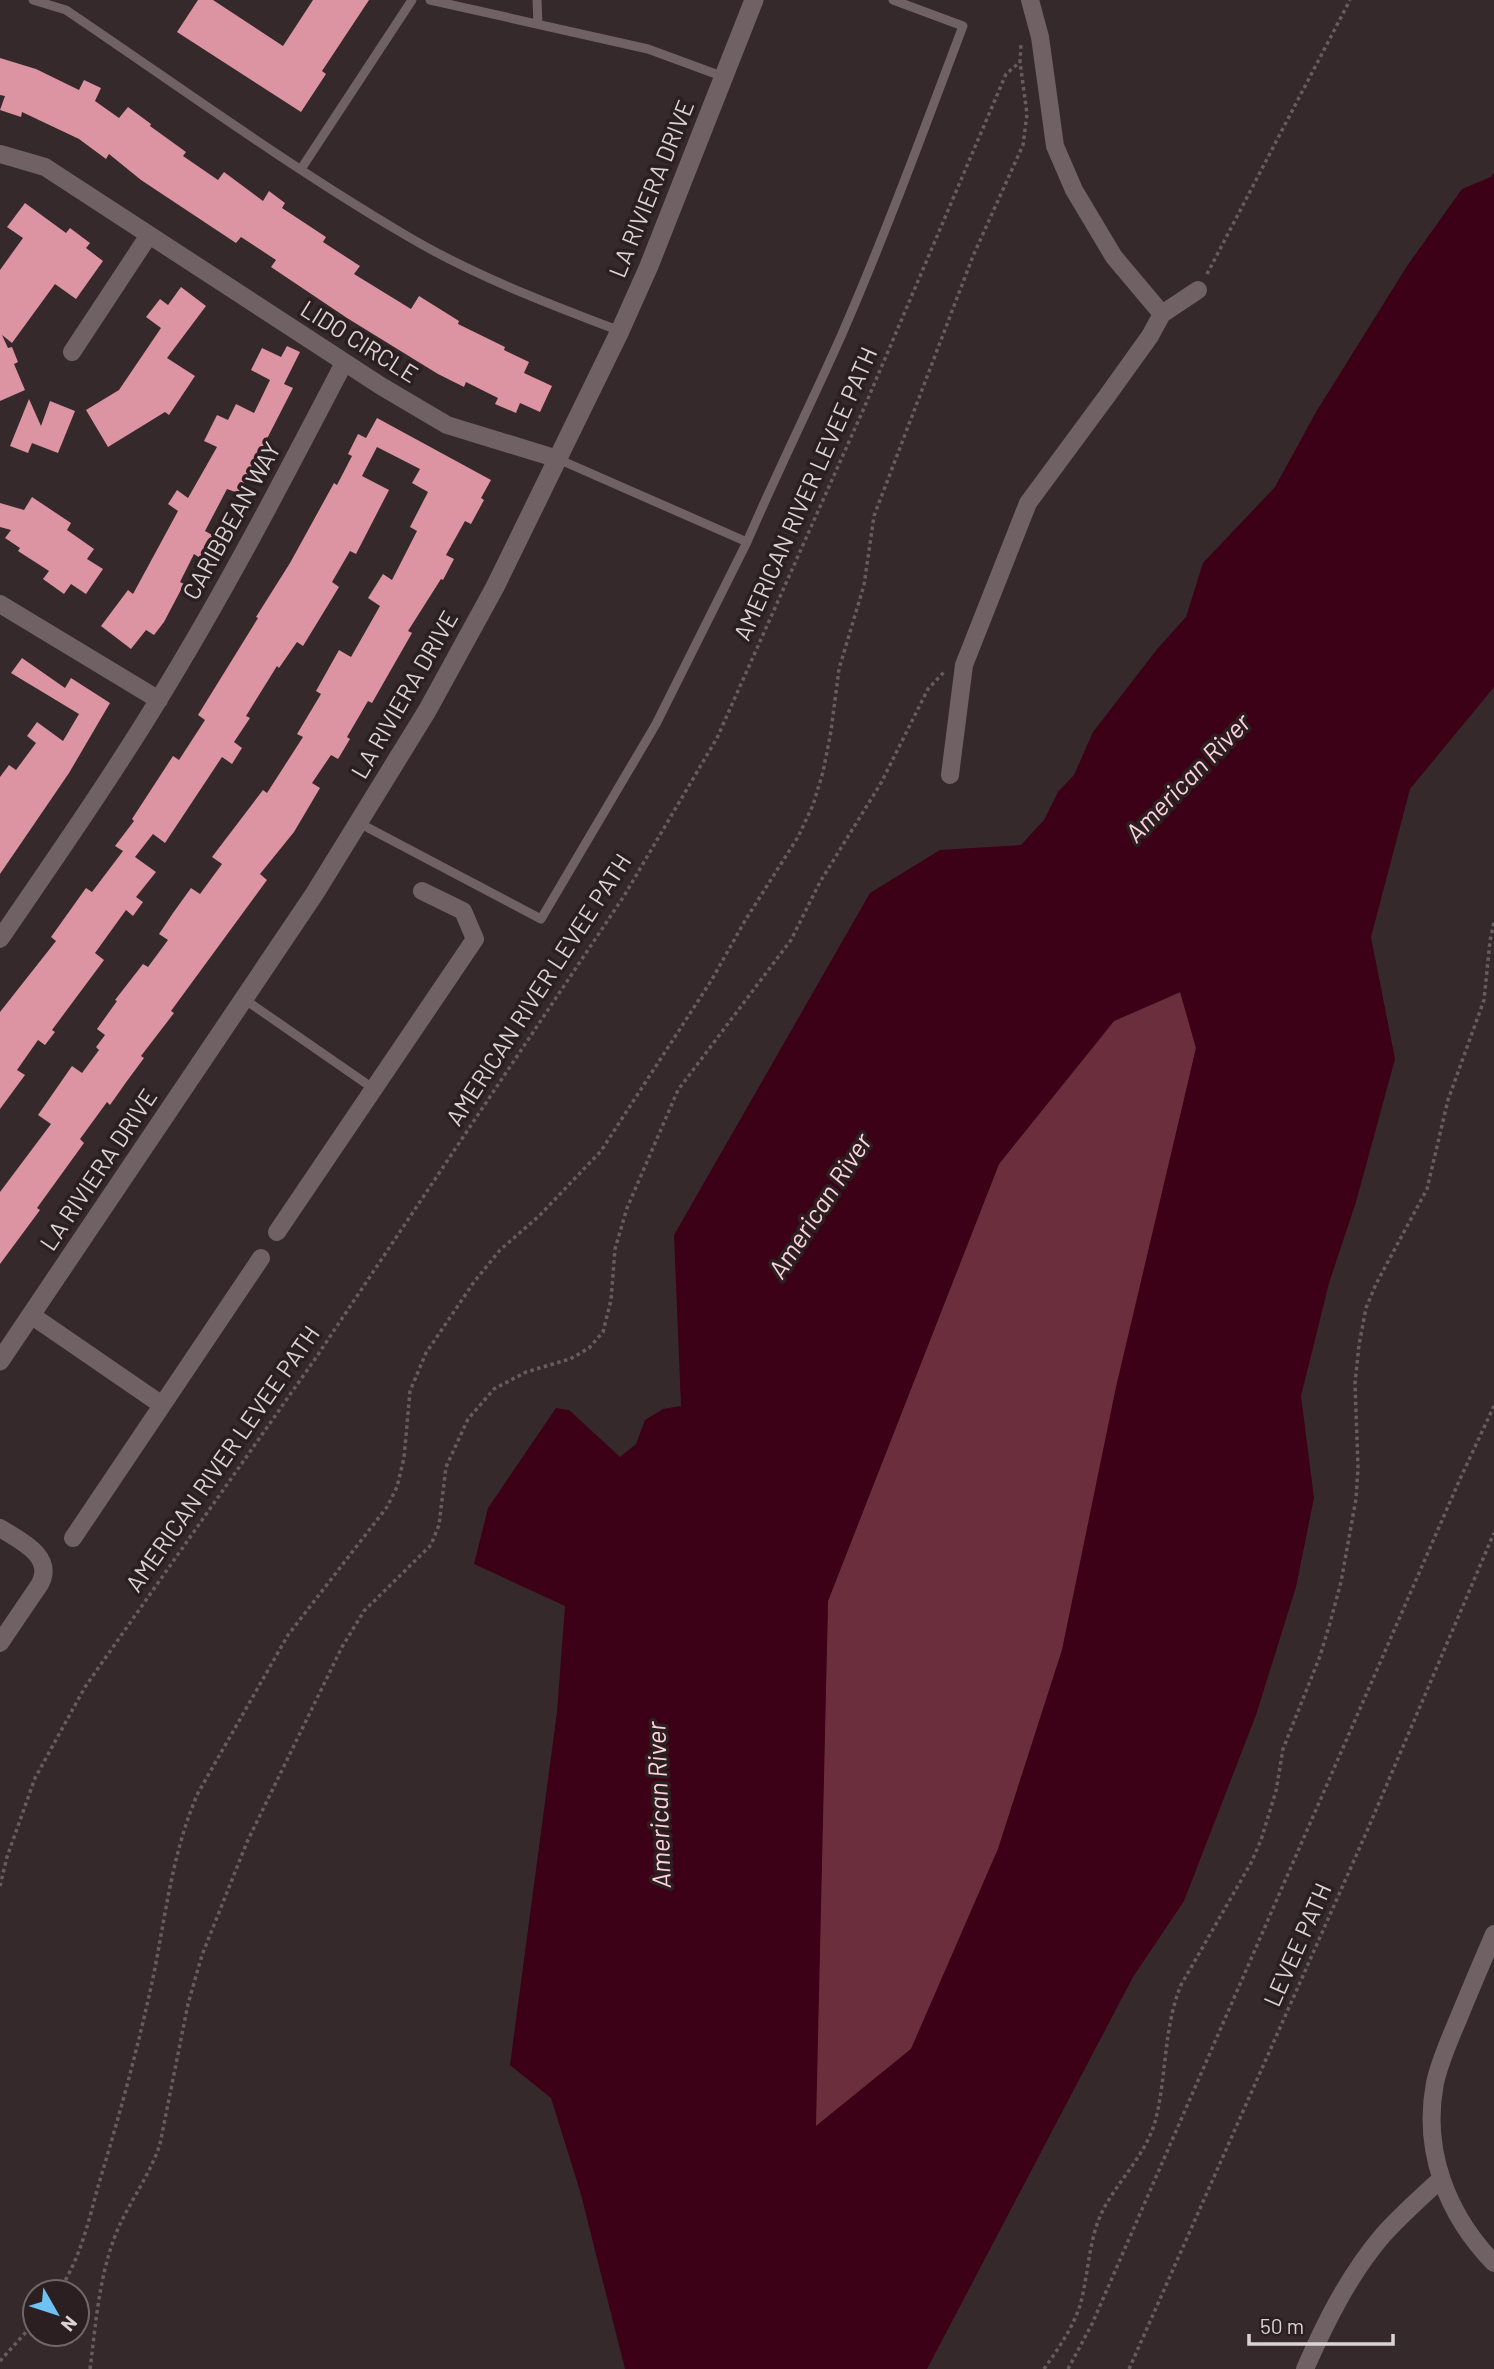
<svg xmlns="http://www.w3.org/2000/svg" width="1494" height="2369" viewBox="0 0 1494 2369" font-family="Barlow,sans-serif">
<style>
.green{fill:#6b2e3d}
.water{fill:#3c0116;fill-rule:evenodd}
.building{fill:#dc93a2}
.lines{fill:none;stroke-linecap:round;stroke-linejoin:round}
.path{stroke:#675d5e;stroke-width:3.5;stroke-dasharray:3.5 3.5;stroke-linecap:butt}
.service{stroke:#706264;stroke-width:9}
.minor{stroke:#706264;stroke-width:18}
.tertiary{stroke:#706264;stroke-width:19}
.labels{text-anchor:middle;stroke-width:7;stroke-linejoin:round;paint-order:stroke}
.street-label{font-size:24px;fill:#dbd3d4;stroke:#2b1f21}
.water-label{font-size:26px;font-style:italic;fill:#fdd2da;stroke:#2b1f21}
</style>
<rect width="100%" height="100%" fill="#35292b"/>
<path class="green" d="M1181,992l15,56 -134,602 -64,199 -87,200 -96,78 13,-526 171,-437 115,-143z"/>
<path class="water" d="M1494,173v514l-84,102 -39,148 24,122 -39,143 -27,81 -28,113 13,102 -18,89 -40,128 -72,186 -51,76 -206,392h-302l-45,-178 -29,-93 -41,-33 47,-353 8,-106 -91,-42 14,-56 68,-100 13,2 51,47 16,-13 9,-24 18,-11 18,-3 -7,-171 196,-342 70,-43 81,-5 23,-25 14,-28 16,-17 19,-43 65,-84 28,-31 17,-54 72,-76 41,-75 91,-146 55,-77 29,-12zM1180,992l16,56 -80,339 -54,263 -64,199 -87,200 -95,77 12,-525 171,-437 115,-143z"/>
<path class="building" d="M198,0h15l70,46 30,-46h56l-47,71 4,3 -25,38 -124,-80z
M0,58l36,11 43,21 5,-10 17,8 -6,13 24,17 9,-11 23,17 -1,2 36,26 -3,4 35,24 6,-8 39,29 6,-10 16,12 -3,5 44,29 -3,5 37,24 -6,8 57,35 8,-13 40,25 -1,3 47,23 -1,3 25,12 -5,11 28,13 -12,26 -20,-9 -4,10 -21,-9 3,-6 -32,-16 -2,5 -26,-13 -91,-56 -76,-51 5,-7 -35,-23 -5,6 -95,-63 -32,-26 -3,5 -27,-20 -57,-27 -1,5 -21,-7 5,-14 -5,-1z
M25,203l41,30 4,-5 20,15 -4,5 17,13 -27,38 -21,-15 -43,59 -10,-8 6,13 4,-1 6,15 -4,2 11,26 -25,11v-131l23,-32 -16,-11z
M181,287l25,19 -39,52 28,18 -26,39 -4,-3 -57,35 -22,-37 33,-20 42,-62 -15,-11 14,-18 8,6z
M287,346l13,6 -16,32 9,4 -40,78 -15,27 -11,-4 -22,42 9,5 -14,22 -6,-4 -14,28 4,2 -20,38 -10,13 -8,-5 -15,19 -30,-23 27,-36 5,4 45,-83 -10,-7 9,-14 11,8 29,-51 -13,-6 13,-26 11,5 8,-16 18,9 16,-33 -19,-10 11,-22 19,9z
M29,399l12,27 9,-25 25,10 -17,42 -26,-10 -4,10 -18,-7z
M377,418l114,62 -10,18 3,2 -13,24 -6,-3 -19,34 8,4 -11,21 -2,-1 -33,52 4,2 -40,70 -4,-2 -21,36 3,2 -12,20 -7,-4 -19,28 8,5 -26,44 -34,42 7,6 -96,131 3,2 -33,43 3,2 -17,23 -17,24 -3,-3 -27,37 4,4 -47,65 3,2 -40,54v-72l51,-68 -13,-9 34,-49 10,7 17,-23 -3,-3 9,-12 -8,-6 20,-28 -2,-1 28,-36 5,3 20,-27 -9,-6 14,-21 18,-25 9,6 22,-30 -10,-7 51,-67 4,3 36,-56 -6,-3 24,-40 -5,-3 23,-41 12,7 29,-51 -12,-8 15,-24 9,6 25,-49 -7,-4 18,-35 -16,-9 8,-14 -43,-22 -15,29 27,14 -33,64 -6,-3 -18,31 7,5 -36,59 -6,-4 -18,26 -2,-2 -31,50 4,2 -16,24 8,6 -10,16 -10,-7 -57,86 -12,-9 -18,23 21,15 -20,25 7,5 -10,14 -7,-6 -31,43 9,7 -52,70 3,2 -10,13 -7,-5 -21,30 8,5 -25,34v-97l56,-71 -5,-4 35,-49 6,4 31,-41 -8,-5 19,-25 -2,-2 41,-63 6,4 26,-40 -7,-5 60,-97 -2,-1 34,-54 44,-80 3,2 15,-29 -4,-2 10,-20 8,4z
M32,497l39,26 -4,7 27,19 -7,10 16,10 -17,25 -15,-10 -7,10 -21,-15 6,-8 -31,-20 2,-3 -15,-10 6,-8 -11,-3v-24l24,7z
M22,658l43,30 6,-10 39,25 -41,70 -69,101v-97l9,-12 7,5 20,-27 -9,-7 10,-14 26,19 16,-27 -68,-41z"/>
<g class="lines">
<path class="path" d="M1207,274l143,-274
M0,1886l7,-29 28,-79 50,-91 230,-328 309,-463 93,-158 147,-330 142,-334 14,-12
M58,2292c22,-32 31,-72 41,-109 21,-69 40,-139 55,-210 12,-61 19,-123 44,-180l90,-158 99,-128 10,-20 7,-29 6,-67 16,-38 48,-71 26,-32 39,-34 62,-65 110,-170 35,-62 52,-82 15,-32 10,-33 8,-41 8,-62 25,-84 10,-69 99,-260 50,-111 4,-31 -7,-52 1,-18
M0,2361l35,-39
M90,2369c6,-46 9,-94 27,-138 13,-30 33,-56 43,-87l28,-140 14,-49 45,-113 95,-195 22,-36 67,-66 8,-20 7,-58 22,-48 26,-30 32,-17 44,-13 19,-11 14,-16 8,-32 4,-51 12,-41 51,-118 113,-150 29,-58 61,-99 47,-94 17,-18
M1044,2369c16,-23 34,-48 39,-76 6,-28 7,-57 20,-83 15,-29 43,-56 52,-88 12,-45 8,-93 26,-137l70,-122 10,-23 15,-49 7,-42 37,-93 10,-33 11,-41 15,-83 2,-31 -3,-85 4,-38 7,-37 10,-24 51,-95 21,-89 36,-100 6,-59 4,-19
M1068,2369l24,-45 368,-845 34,-73
M1129,2369l238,-538 127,-298"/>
<path class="service" d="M33,0l33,10c111,75 221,155 336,223 68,41 144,70 218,98
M430,0l218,49 76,28
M537,0l1,24
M301,169l111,-169
M558,459l189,83c30,-70 64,-138 95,-208 44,-101 82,-205 121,-308l-70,-26
M359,823l182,96 115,-195 91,-182
M244,999l130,90"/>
<path class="minor" d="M0,154l45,13 336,219 66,39 111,34
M1162,314l36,-24
M72,352l77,-117
M0,604l159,96
M950,775l14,-110 64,-162 79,-107 43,-60 12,-22 -48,-57 -40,-67 -19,-44 -15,-109 -10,-37
M0,939c54,-79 109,-158 159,-240 67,-109 126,-223 185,-336
M277,1232l198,-293 -12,-28 -41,-20
M31,1315l131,90
M0,1528c19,12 55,28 40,56l-40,59
M73,1538l188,-280
M1494,1934c-12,28 -24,56 -35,83 -9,22 -19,43 -24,66 -13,67 12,132 59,180
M1305,2369c21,-48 44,-94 78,-134 18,-20 38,-38 58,-56"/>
<path class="tertiary" d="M0,1361l315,-468 112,-182 68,-124 125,-256 29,-65 105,-266"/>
</g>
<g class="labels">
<g class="street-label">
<text transform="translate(652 189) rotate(-68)" y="8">LA RIVIERA DRIVE</text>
<text transform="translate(359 342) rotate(32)" y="8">LIDO CIRCLE</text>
<text transform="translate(806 494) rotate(-66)" y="8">AMERICAN RIVER LEVEE PATH</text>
<text transform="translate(232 521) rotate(-61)" y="8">CARIBBEAN WAY</text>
<text transform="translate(405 695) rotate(-60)" y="8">LA RIVIERA DRIVE</text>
<text transform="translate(539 990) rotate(-57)" y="8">AMERICAN RIVER LEVEE PATH</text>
<text transform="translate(99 1170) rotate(-56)" y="8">LA RIVIERA DRIVE</text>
<text transform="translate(223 1459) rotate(-55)" y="8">AMERICAN RIVER LEVEE PATH</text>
<text transform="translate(1298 1945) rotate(-66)" y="8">LEVEE PATH</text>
</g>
<g class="water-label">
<text transform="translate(1188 778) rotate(-46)" y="9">American River</text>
<text transform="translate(820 1206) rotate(-57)" y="9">American River</text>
<text transform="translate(659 1805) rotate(-92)" y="9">American River</text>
</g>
</g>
<g transform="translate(56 2313) rotate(129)"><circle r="33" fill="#2b1f21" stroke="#716769" stroke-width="2"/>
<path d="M0-5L12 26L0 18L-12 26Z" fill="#6ec2f3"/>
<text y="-10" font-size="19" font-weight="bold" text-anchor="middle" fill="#dbd3d4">N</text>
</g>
<path d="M1249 2334v10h144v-10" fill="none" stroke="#dbd3d4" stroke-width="3.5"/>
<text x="1260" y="2334" font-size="21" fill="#dbd3d4" stroke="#2b1f21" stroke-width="5" paint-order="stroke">50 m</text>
</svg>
